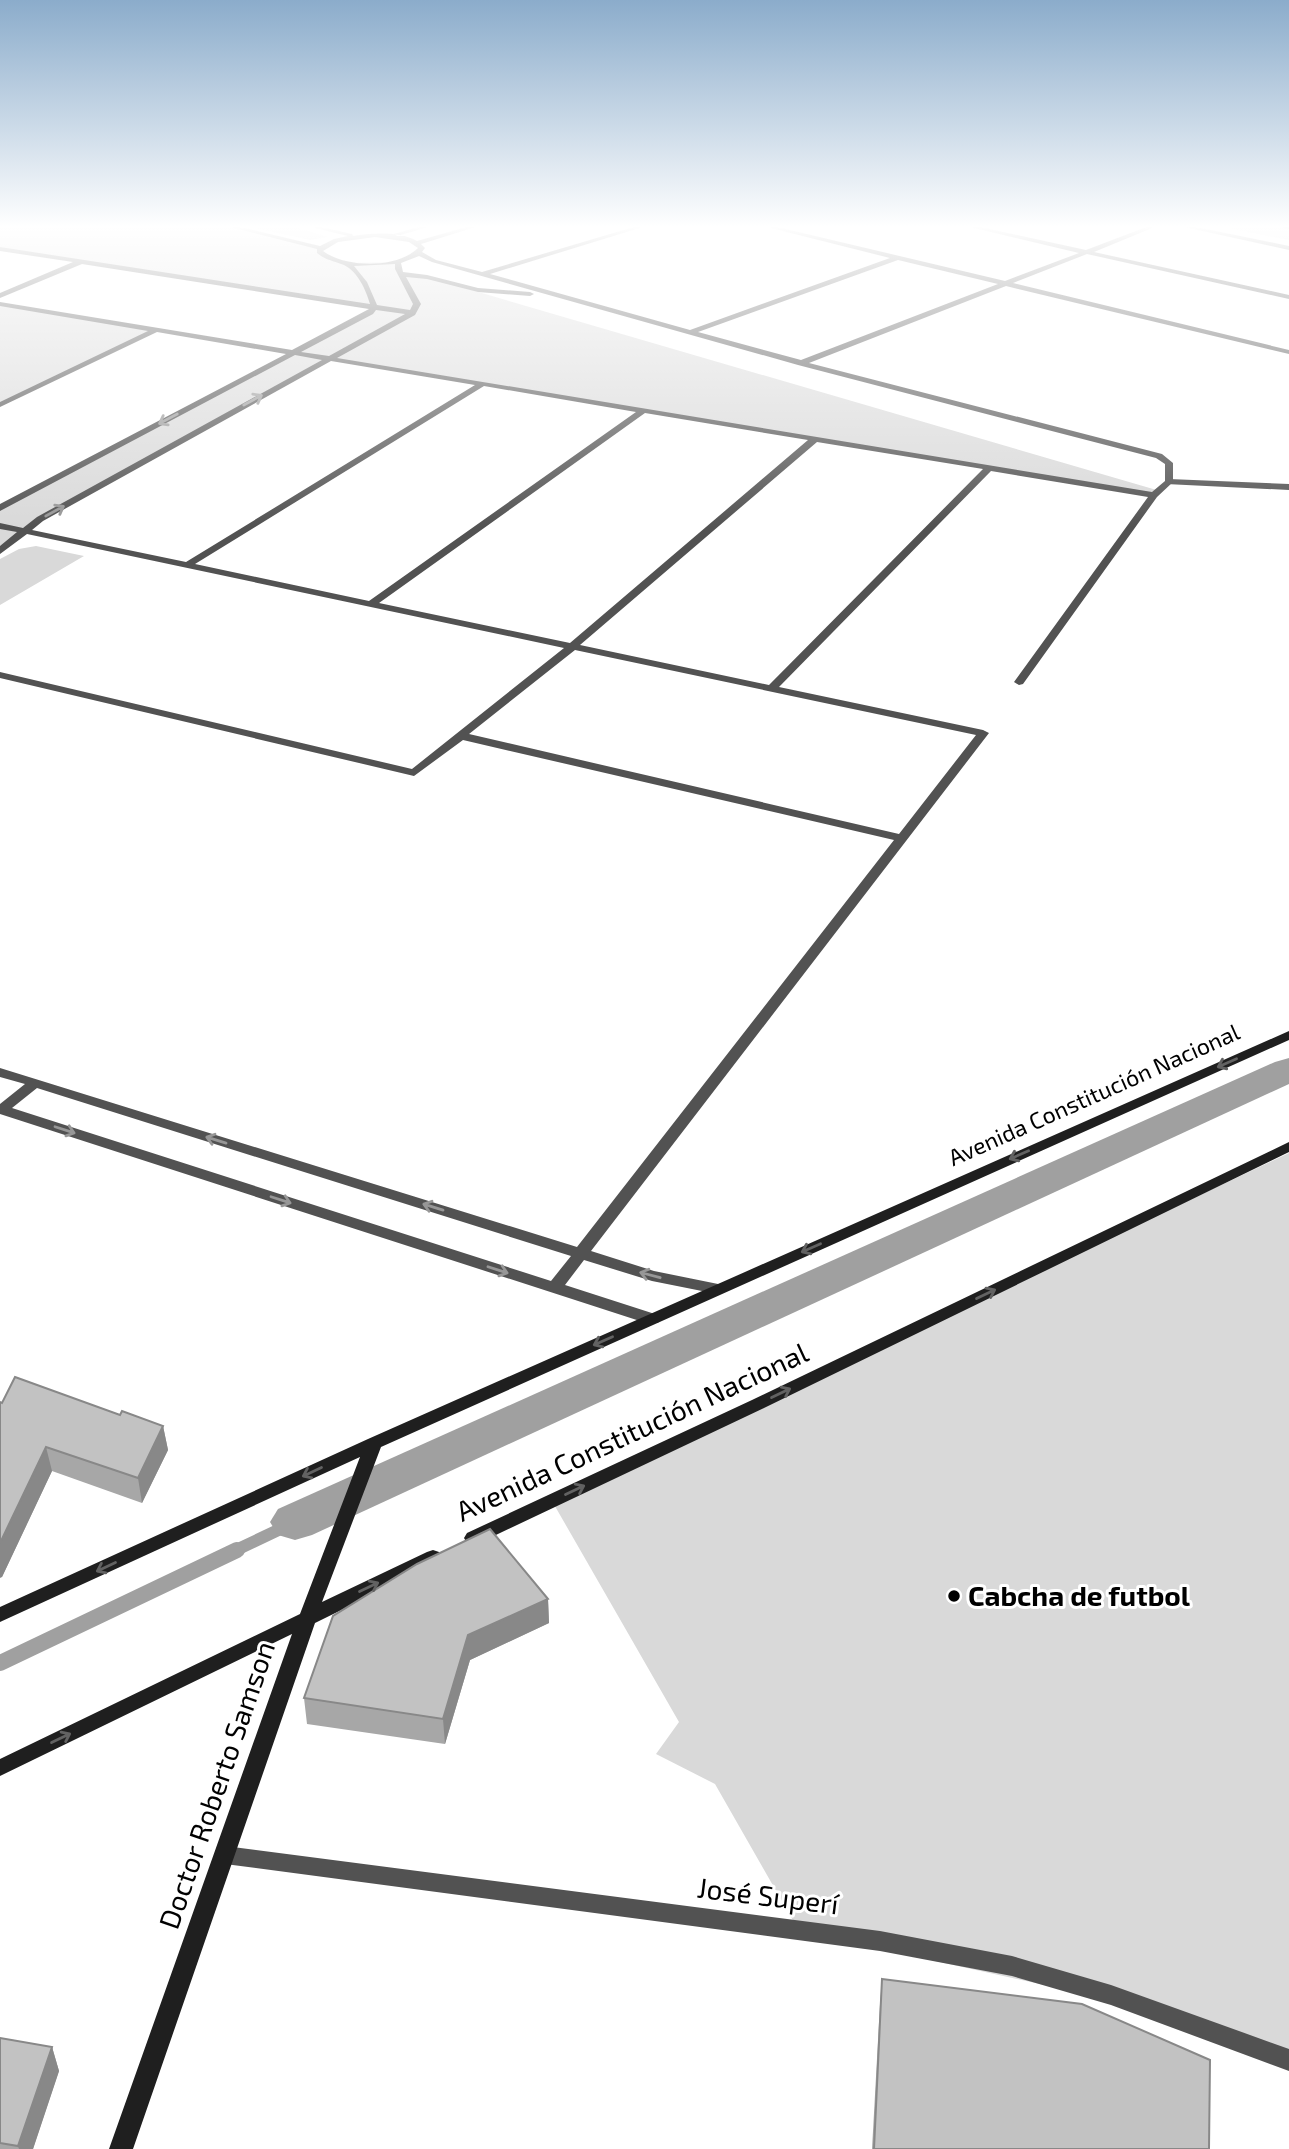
<svg xmlns="http://www.w3.org/2000/svg" width="1289" height="2149" viewBox="0 0 1289 2149" font-family="'Exo 2',sans-serif">
<style>
.green{fill:#d9d9d9}
.lines{fill:none;stroke-linecap:round;stroke-linejoin:round}
.stream-far1{stroke:#a0a0a0;stroke-width:12}
.stream{stroke:#a0a0a0;stroke-width:16}
.canal{fill:#a0a0a0;fill-rule:evenodd}
.lane{fill:#525252;fill-rule:evenodd}
.street{fill:#525252;fill-rule:evenodd}
.secondary{fill:#1f1f1f;fill-rule:evenodd}
.highway{fill:#000;fill-rule:evenodd}
.wall{fill:#a7a7a7}
.shaded-wall{fill:#888}
.building{fill:#c2c2c2;stroke:#888;stroke-width:2}
.oneway{stroke:#979797}
.oneway2{stroke:#626262}
.poi-dot{fill:#000;stroke:#fff;stroke-width:2.5}
.labels{text-anchor:middle;stroke-width:6;stroke-linejoin:round;paint-order:stroke}
.street-label{font-size:23px;fill:#000;stroke:#fff}
.near-street-label{font-size:28px;fill:#000;stroke:#fff}
.near-poi-label{font-size:28px;font-weight:bold;fill:#000;stroke:#fff;text-anchor:start}
</style>
<rect width="100%" height="100%" fill="#fff"/>
<path class="green" d="M0,226h225l96,22 2,9 22,6 53,-1 2,10 27,5 733,214 -6,4 -824,-137 -290,161 -40,32v-43l372,-199 -372,-60z
M246,226h47l34,11 -17,3z
M1218,226h71v14z
M0,304l156,26 -156,75z
M36,546l48,10 -84,49v-46l19,-10z
M1289,1153v911l-145,-57 -345,-76 -84,-147 -59,-30 23,-32 -127,-221z"/>
<g class="lines">
<path class="stream-far1" d="M234,1551l61,-29"/>
<path class="stream" d="M0,1663l237,-113"/>
<path class="canal" d="M1289,1058v26l-977,451 -17,5 -17,-5 -8,-13 8,-13 997,-447z"/>
<path class="lane" d="M1169,479l120,5v6l-123,-6v-4z"/>
<path class="street" d="M226,226h10l84,20 14,-7 14,-3 -41,-10h10l35,8 1,2c19,-3 46,-5 64,5l53,-15h9l-58,18 4,4 -3,4 14,8 46,12 155,-46h9l-156,48 200,56 200,-72 -127,-32h10l232,55 74,-28 -113,-27h10l110,24 63,-24h8l-63,26 195,43v4l-202,-45 -74,29 276,67v4l-283,-68 -197,77 353,91 11,9v19l-16,15 -134,187 -4,1 -5,-3 134,-185 -157,-26 -212,216 204,43 6,3 -398,518 63,20 69,14 2,4 -2,4 -6,1 -65,-13 -68,-21 -19,25 93,30 2,4 -2,4h-12l-646,-209v-10l25,-20 -25,-7v-9l577,179 317,-407 -431,-100 -49,36 -414,-98v-6l412,97 152,-121 -537,-114 -27,20v-8l17,-14 -17,-3v-6l23,5 14,-11 285,-157 -27,-5 -295,156v-7l286,-150 -129,-22 -157,75v-5l148,-71 -148,-25v-4l292,48 77,-41 -287,-45 -82,34v-5l73,-31 -73,-11v-4l370,57c-4,-14 -12,-32 -26,-39 -10,-4 -19,-5 -27,-12v-4zM375,237l34,5 9,6c-21,21 -72,20 -95,3l15,-9zM419,256l13,6 366,103 358,93 9,6v17l-13,11 -815,-134 78,-43 6,-11 -15,-27 21,2 51,13 52,4 4,-2 -4,-2 -52,-4 -51,-13 -24,-3 -2,-9zM898,260l100,24 -197,76 -103,-28zM395,264v5l18,35 -3,6 -33,-5 -10,-23 -13,-16zM376,310l29,4 -76,42 -28,-4 72,-38zM331,361l144,24 -289,177 -154,-32 11,-9zM484,386l152,26 -267,189 -174,-37zM645,413l163,27 -238,203 -191,-40zM817,442l166,27 -214,216 -189,-40zM575,650l401,85 -77,99 -430,-100zM37,1088l534,168 -20,25 -539,-173z
M422,226h10l-35,10 -3,-2z
M1180,226h11l98,20v4z
M225,1846l655,85 132,25 99,29 178,64v22l-178,-66 -99,-29 -132,-25 -655,-87 -7,-3 -3,-6 3,-6z"/>
<path class="secondary" d="M1289,1031v9l-908,407 -59,155 105,-50 6,-2 6,2 3,5 -3,5 -124,61 -182,526h-24l183,-515 -292,142v-17l300,-145 60,-157 -360,165v-15l368,-168z
M1289,1142v10l-525,256 -285,135 -6,2 -6,-2 -3,-5 3,-5 285,-133z"/>
<path class="highway" d="M1282,226h7v3l-6,-1z"/>
</g>
<path class="wall" d="M0,1402l120,13 43,11 5,24 -26,53 -90,-32 -50,106z
M548,1599l1,24 -79,37 -25,84 -138,-20 -3,-26z
M882,1979l327,170h-337l8,-145z
M0,2038l52,9 7,24 -26,78h-33z"/>
<path class="shaded-wall" d="M163,1426l5,24 -26,53 -4,-25z
M46,1447l6,24 -50,106 -2,1v-35z
M548,1599l1,24 -79,37 -25,84 -2,-25 25,-84z
M52,2047l7,24 -26,78h-14l-1,-3z"/>
<path class="building" d="M15,1377l105,38 2,-4 41,15 -25,52 -92,-31 -46,96v-141l2,1z
M490,1529l58,70 -80,36 -25,84 -139,-21 29,-82 84,-52z
M882,1979l200,25 128,56 -1,89h-335z
M0,2038l52,9 -34,99 -18,-3z"/>
<defs><path id="oneway-shaft" d="M-6 0H5M1.5-3L5.5 0L1.5 3" fill="none" stroke-width="1.6" stroke-linecap="round" stroke-linejoin="round" transform="scale(1.75)"/></defs>
<g class="oneway">
<use href="#oneway-shaft" transform="translate(253 400) rotate(-29)"/>
<use href="#oneway-shaft" transform="translate(168 419) rotate(152)"/>
<use href="#oneway-shaft" transform="translate(55 511) rotate(-29)"/>
<use href="#oneway-shaft" transform="translate(65 1130) rotate(18)"/>
<use href="#oneway-shaft" transform="translate(216 1140) rotate(-163)"/>
<use href="#oneway-shaft" transform="translate(281 1200) rotate(18)"/>
<use href="#oneway-shaft" transform="translate(433 1207) rotate(-163)"/>
<use href="#oneway-shaft" transform="translate(498 1270) rotate(18)"/>
<use href="#oneway-shaft" transform="translate(650 1275) rotate(-165)"/>
</g>
<g class="oneway2">
<use href="#oneway-shaft" transform="translate(1227 1063) rotate(156)"/>
<use href="#oneway-shaft" transform="translate(1019 1155) rotate(156)"/>
<use href="#oneway-shaft" transform="translate(811 1248) rotate(156)"/>
<use href="#oneway-shaft" transform="translate(986 1294) rotate(-26)"/>
<use href="#oneway-shaft" transform="translate(603 1341) rotate(156)"/>
<use href="#oneway-shaft" transform="translate(781 1393) rotate(-26)"/>
<use href="#oneway-shaft" transform="translate(312 1472) rotate(155)"/>
<use href="#oneway-shaft" transform="translate(575 1490) rotate(-25)"/>
<use href="#oneway-shaft" transform="translate(106 1567) rotate(155)"/>
<use href="#oneway-shaft" transform="translate(369 1587) rotate(-25)"/>
<use href="#oneway-shaft" transform="translate(61 1738) rotate(-26)"/>
</g>
<linearGradient id="sky" x2="0" y2="1"><stop stop-color="#8baccb"/><stop offset="0.43" stop-color="#fff"/><stop offset="1" stop-color="#fff" stop-opacity="0"/></linearGradient>
<rect width="1289" height="527" fill="url(#sky)"/>
<circle class="poi-dot" cx="954" cy="1596" r="7"/>
<g class="labels">
<g class="street-label">
<text transform="translate(1094 1095) rotate(-24)" y="8">Avenida Constitución Nacional</text>
</g>
<g class="near-street-label">
<text transform="translate(632 1432) rotate(-25)" y="10">Avenida Constitución Nacional</text>
<text transform="translate(217 1785) rotate(-71)" y="10">Doctor Roberto Samson</text>
<text transform="translate(768 1896) rotate(7)" y="10">José Superí</text>
</g>
<g class="near-poi-label">
<text x="968" y="1606">Cabcha de futbol</text>
</g>
</g>
</svg>
